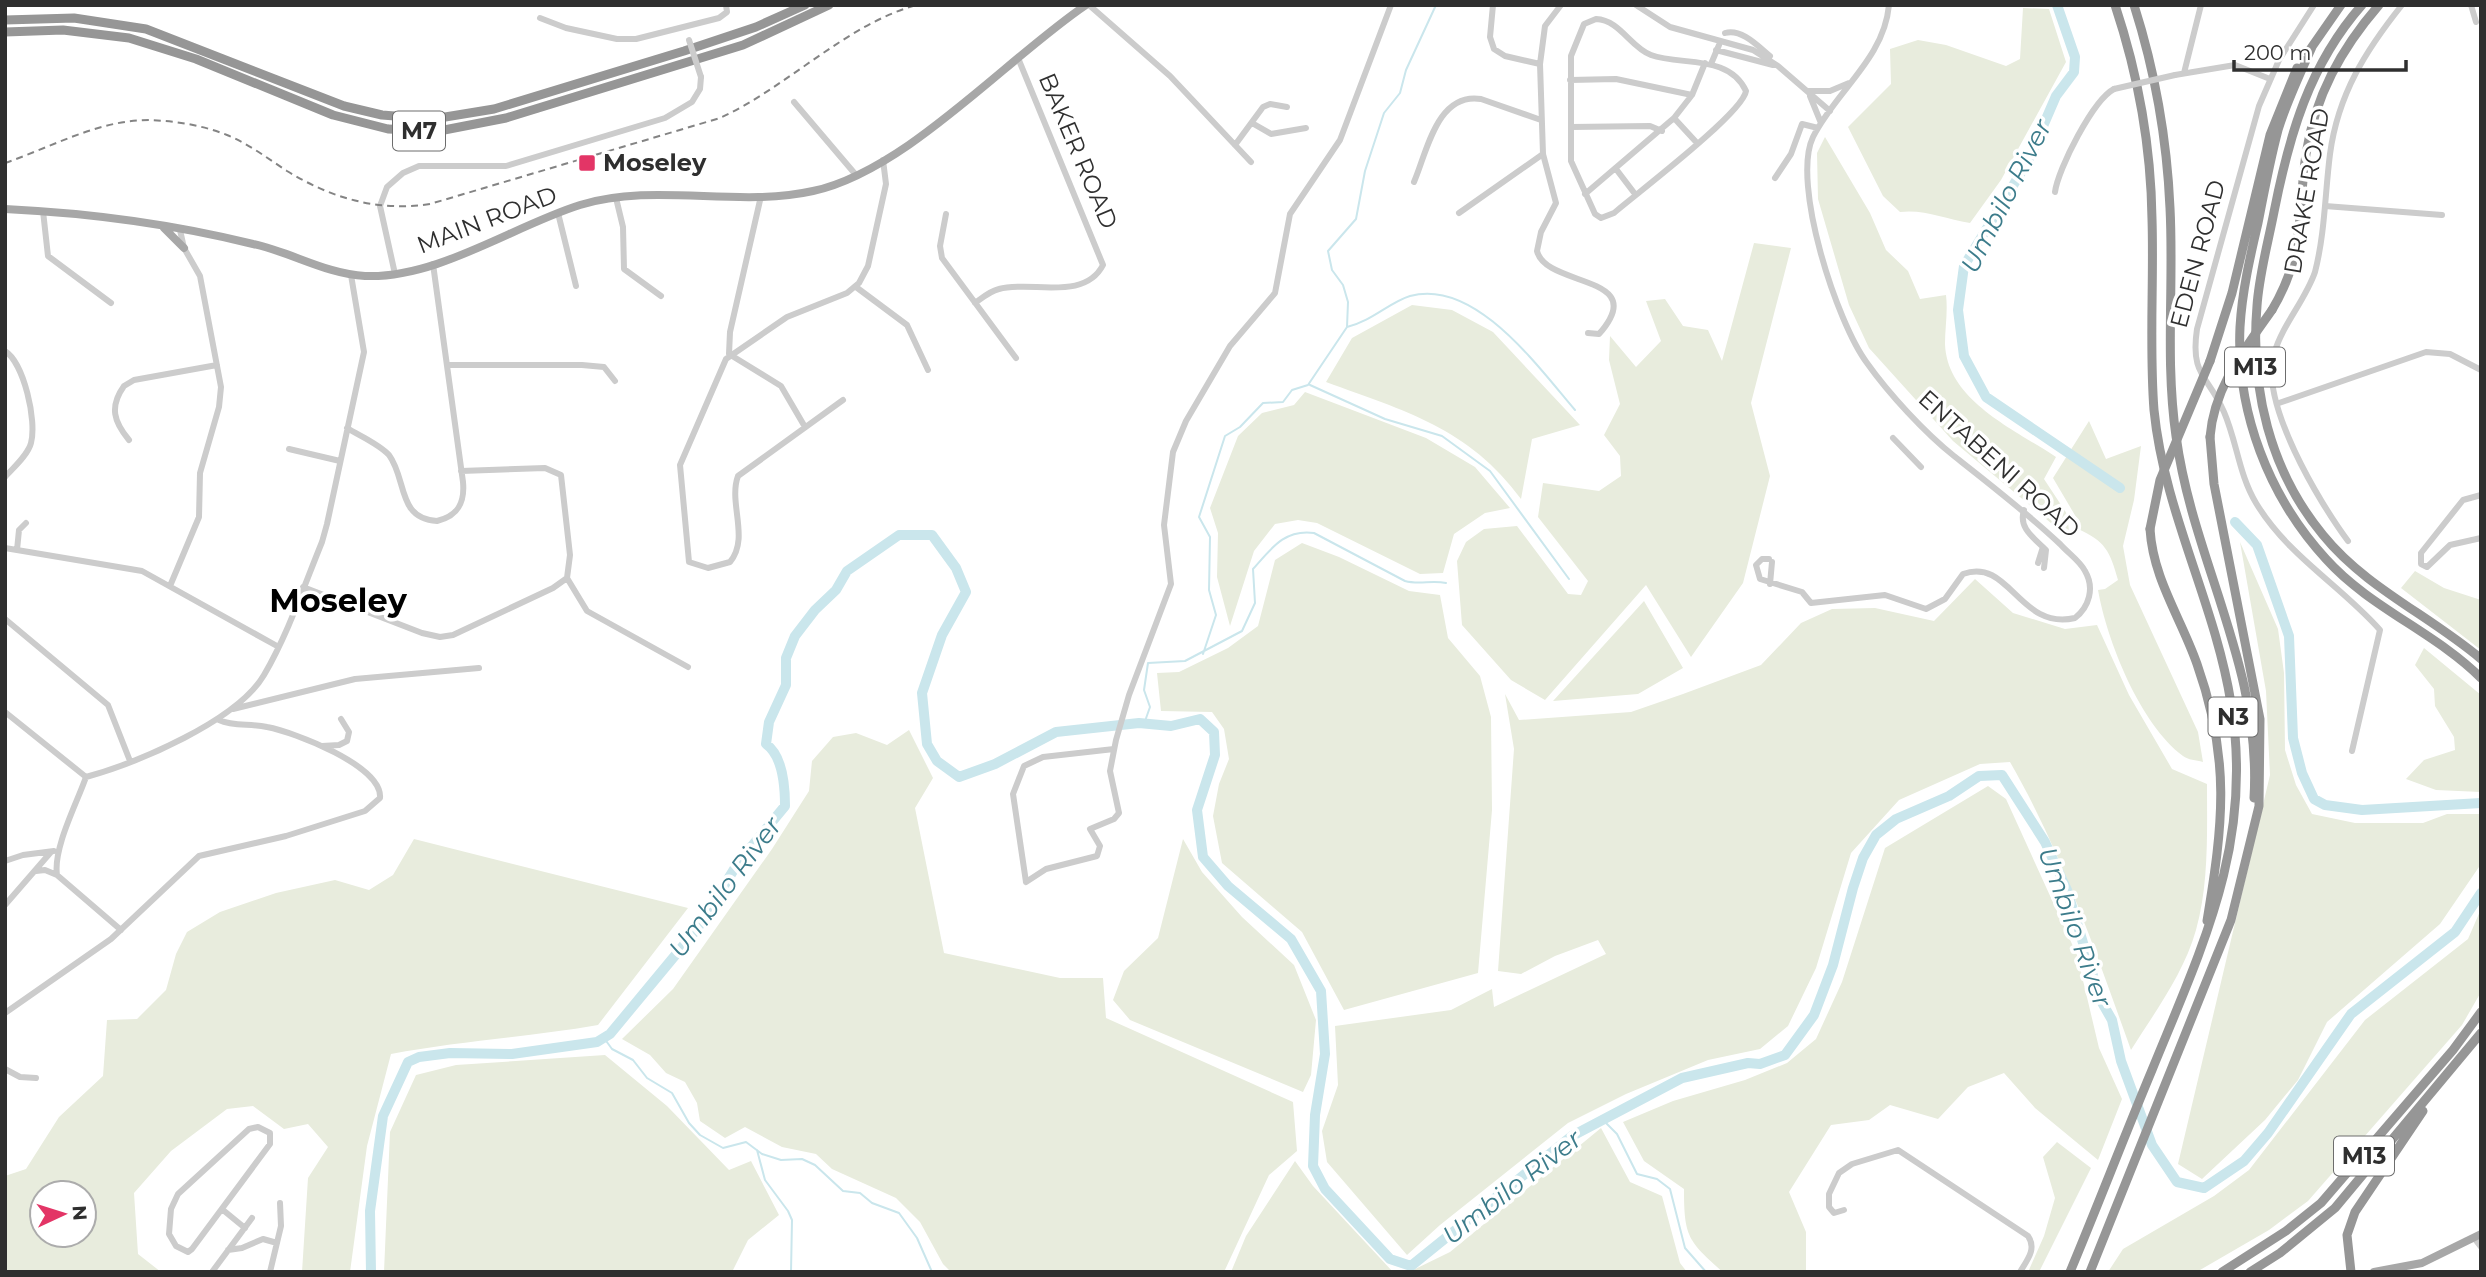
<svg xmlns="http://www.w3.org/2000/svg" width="2486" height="1277" viewBox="0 0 2486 1277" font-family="Montserrat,sans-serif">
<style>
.green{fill:#e8ecdd;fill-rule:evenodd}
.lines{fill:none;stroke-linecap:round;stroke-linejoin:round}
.stream{stroke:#cae6ec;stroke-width:2}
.river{stroke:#cae6ec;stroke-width:10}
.minor{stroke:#ccc;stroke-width:6}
.major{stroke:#a7a7a7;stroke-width:8}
.highway{stroke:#969696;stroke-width:9}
.rail{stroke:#848484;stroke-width:2;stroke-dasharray:7 5;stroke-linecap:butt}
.minor-bridge{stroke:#ccc;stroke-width:6}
.highway-bridge{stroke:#969696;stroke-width:9}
.poi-dot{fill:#e33566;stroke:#fff;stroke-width:2.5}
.labels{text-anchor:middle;stroke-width:7;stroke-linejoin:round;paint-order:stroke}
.shield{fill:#fff;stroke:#6d6d6d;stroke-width:2}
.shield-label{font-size:23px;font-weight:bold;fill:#2f2f2f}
.street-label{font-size:24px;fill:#2f2f2f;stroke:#fff}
.poi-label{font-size:24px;font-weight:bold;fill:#2f2f2f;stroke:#fff;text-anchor:start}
.water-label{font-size:26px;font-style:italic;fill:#3c7c8b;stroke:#fff}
.district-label{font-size:32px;font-weight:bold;fill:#000;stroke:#fff}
</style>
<rect width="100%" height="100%" fill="#fff"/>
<path class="green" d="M2023,8l26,1 17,53 -65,118 -31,43c-25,-4 -46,-14 -70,-11l-17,-16 -35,-69 43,-43 -1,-35 28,-9 28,5 60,21 14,-7z
M1825,137l45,76 16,37 22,21 12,28 26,-4c2,17 -1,33 -1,49 2,57 71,86 111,113l-12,22 23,35 3,25 -117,-98 -84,-93 -20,-43 -31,-106 -1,-46z
M1754,243l37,5 -40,155 19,73 -27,107 -52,74 -45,-72 -101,115 -34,-20 -49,-55 -5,-64 9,-19 18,-13 33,-3 51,68 13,1 7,-14 -50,-64 5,-34 56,8 22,-15 -1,-20 -16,-21 16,-31 -11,-44 1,-24 26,31 25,-26 -15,-40 19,-2 18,27 25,4 14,31z
M1412,305l40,5 41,22 87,93 -48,14 -11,60c-52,-71 -116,-88 -195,-117l26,-44z
M1305,392l121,46 49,29 35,41 -25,5 -31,21 -11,39 -23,1 -103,-51 -19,-3 -23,4 -21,27 -24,75 -13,-49 1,-44 -8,-25 28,-72 24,-23 32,-8z
M2089,421l17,38 35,-13 -7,54 -11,46 7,39 68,147 5,30c-7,-2 -15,-2 -20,-6 -43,-32 -76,-115 -85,-166l7,-1 13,-9c-8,-29 -13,-39 -40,-51l-2,-12 -23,-39z
M2240,542l38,87 6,44 1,77 11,35 16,29 43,9h68l24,-9h34v50l-41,60 -113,98 -29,58 -33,40 -63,59 -24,-15 92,-389 -4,-84z
M1302,543l37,14 70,34 31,4 8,43 32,38 11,41 1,93 -14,163 -134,37 -42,-78 -80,-69 -9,-47 6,-32 10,-25 -5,-30 -12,-17 -51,-1 -4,-38 22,-1 49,-24 30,-22 17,-66z
M2415,571l29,17 37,12v50l-80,-62z
M1975,579l38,34 52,16 32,-4 32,70 43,74 35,15c0,48 2,100 -11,146 -12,43 -41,82 -65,120 -35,-97 -69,-198 -121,-288l-30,2 -81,36 -48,53 -35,115 -28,58 -28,23 -52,11 -82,34 -58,29 -128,102 -33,30 -80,-93 -5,-31 16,-46 -3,-59 116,-16 41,-21 2,18 112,-53 -8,-14 -43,16 -34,18 -23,-3 16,-222 -9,-55 14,26 112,-8 52,-18 78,-29 40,-42 31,-14 43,-1 59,13z
M1644,601l39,67 -45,26 -85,7z
M2424,648l57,47v97l-45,-2 -30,-11 18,-19 31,-10 -1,-13 -19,-31 -1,-17 -19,-24z
M909,730l24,48 -18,30 29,145 116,25h43l3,40 187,84 4,49 -28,24 -45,97h-273l-8,-8 -23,-42 -24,-24 -64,-29 -16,-15 -34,-7 -37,-20 -20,11 -25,-17 -3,-18 -12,-21 -19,-9 -16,-18 -28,-16 51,-50 99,-140 37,-58 3,-30 21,-24 23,-4 31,12z
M1988,786l18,13 71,156 22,93 23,51 -24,61 -63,-52 -31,-35 -36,14 -30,32 -48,-14 -21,15 -38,5 -42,67 17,40v40h-83c-35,-31 -39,-35 -39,-83l-40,-28 -21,-39 50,-21 72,-21 42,-17 29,-24 26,-57 43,-134z
M414,839l274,69 -90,117c-69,12 -139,16 -207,29l-24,92 -17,126h-48l6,-94 20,-31 -20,-23 -24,5 -31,-23 -26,3 -56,42 -37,42 4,61 23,18h-156v-96l21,-7 33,-52 44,-41 4,-56 30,-1 29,-29 10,-36 11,-22 33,-20 56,-19 59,-13 34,10 24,-15zM42,1193h42v42h-42z
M1183,839l19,33 40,45 52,48 22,55 -5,55 -8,17 -173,-72 -17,-20 11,-29 34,-33z
M2481,909v83l-19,33 -154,176 -39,29 -69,40 -92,2 15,-23 91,-53 35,-26 116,-150 103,-81z
M605,1055l62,51 62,64 22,-9 28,54 -31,25 -16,32h-348l6,-140 26,-57 40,-10z
M1601,1128l29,54 32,14 18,67 7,9h-278l41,-20z
M2057,1142l34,26 -52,104h-11l16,-36 11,-38 -12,-41z
M1295,1161l18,25 80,86h-162l15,-36z"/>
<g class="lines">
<path class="stream" d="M1347,327c25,-6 43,-25 63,-31 65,-18 128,71 165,114
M1310,385l75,34 57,17 48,35 79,108
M1203,654l13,-39 -7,-25 1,-53 -11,-20 26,-81 15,-9 23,-24 20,-1 9,-12 16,-5 39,-58 1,-25 -5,-17 -11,-15 -4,-19 28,-32 9,-48 19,-58 16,-20 6,-23 30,-65
M1144,724l6,-17 -6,-17 4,-27 37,-2 57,-30 13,-28 -2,-34c18,-20 31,-40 61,-36l91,48c14,4 26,-1 41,2
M604,1038l8,11 21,11 14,18 25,15 17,30 11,12 23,13 23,-6 16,12 19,6 21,-1 13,6 28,26 17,2 12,10 27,10 18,25 15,34
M1603,1120l14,14 20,40 20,5 13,10 15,59 21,24
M757,1150l8,30 23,31 4,9 -1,52"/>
<path class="river" d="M2057,5l18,52 -1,15 -18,24 -28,65 -64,105 -6,44 6,46 22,41 134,91
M2235,522l22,23 32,91 4,102 9,35 12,26 11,6 37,5 119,-7
M371,1272l-1,-61 13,-95 25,-54 11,-5 31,-4 62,1 85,-12 13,-8 87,-105 41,-66 47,-57c0,-20 -2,-50 -19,-62l3,-22 17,-37v-27l9,-22 20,-26 21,-20 11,-19 52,-36h33l24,33 10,24 -24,43 -20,58 5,51 10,17 22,16 36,-13 61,-32 83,-9 32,3 29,-7 14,13 1,23 -18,55 6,47 25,29 63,53 30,52 4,63 -10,61 -2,51 12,23 65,70 21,7 161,-130 110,-58 66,-15 12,1 25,-9 29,-40 19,-50 20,-77 10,-30 13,-23 20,-16 53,-23 30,-20 23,-1 43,67 22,48 33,109 12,21 9,41 31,84 25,37 27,6 40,-27 24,-28 83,-119 104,-82 26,-39"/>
<path class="minor" d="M1089,5l81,71 81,86
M1493,5l-3,32 4,12 11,7 35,8
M1561,5l-16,21 -5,38 3,90 13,49 -15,29 -4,19c9,37 115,23 62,83l-11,-1
M1636,5l34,22 83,23 25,16 52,45
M2314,5l-35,55 -20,46 -62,223c-7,47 11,46 27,83 13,30 15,63 32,91 32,53 84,82 124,127l-28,121
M2471,5l5,17
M540,18l26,10 51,11h19l83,-21 8,-6 -1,-7
M1596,19c24,1 34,28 55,36 30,11 78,-1 95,36 -3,22 -110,103 -132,122l-13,5 -6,-4 -24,-53v-105l13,-32z
M1725,33c16,-5 33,13 45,23
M1716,50l57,15
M1711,64l8,-19
M2184,73l17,-68
M2175,75l60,-10 35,14
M1570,80l46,-1 76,16
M1807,91h23l19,-8
M1810,96l11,27
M794,102l62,73
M1674,118l23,25
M1252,123l19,11 35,-6
M1571,127l79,-1 12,5
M1235,145l28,-38 7,-3 17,3
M1616,169l19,25
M1775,178l16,-24 11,-30 16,4
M1414,182c13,-30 23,-90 67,-83l60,21
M2055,192c3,-23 38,-92 59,-103
M1585,194l89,-76 18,-23 13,-32
M761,196l-31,136 -1,22 52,32 24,41
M616,198l7,29 1,42 37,27
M2325,206l117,9
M43,211l5,45 63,47
M558,213l18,73
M1459,213l84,-59
M946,214l-6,32 2,12 74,100
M395,274l-15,-68 7,-19 16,-14 16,-7h87l159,-48 27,-16 8,-13 1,-12
M856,287l51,38 21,45
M975,303c7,-5 15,-12 24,-14 31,-9 85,13 104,-24l-85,-207
M5,351c19,12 32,70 26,92 -3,12 -18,25 -26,34
M448,365h134l22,2 11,14
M843,400l-105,76c-10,27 12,62 -8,86l-22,6 -19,-6 -9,-97 46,-106 61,-42 60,-24 12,-10 9,-17 18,-82 -3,-24
M2279,403l147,-51 24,2 31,16
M347,428c13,8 32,16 42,27 18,24 8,64 48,66 21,-5 28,-18 26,-39l-30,-218
M1893,438l28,29
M129,440c-15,-18 -20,-33 -5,-54l10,-6 83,-15
M289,449l51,12
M2481,495l-18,5 -42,53v11l6,3 23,-22 31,-7
M2024,510c-6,18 10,28 22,40l-2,18
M2348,541c-29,-39 -89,-139 -74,-187 8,-29 31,-53 41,-82 10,-39 10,-79 15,-118 8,-60 36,-104 72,-149
M5,548l137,23 135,75
M17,550l2,-20 7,-7
M1769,559h-7l-6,6 4,14 42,13 9,11 74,-8 41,14 19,-10 18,-25c47,-17 56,57 112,44 14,-11 20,-30 10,-47 -5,-10 -17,-18 -25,-27 -34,-32 -69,-59 -106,-88 -29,-23 -65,-62 -87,-93 -30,-40 -76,-180 -54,-226 23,-46 71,-78 76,-132
M2038,563l5,-16
M567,578l20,33 101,56
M1770,584l2,-22
M170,586l29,-69 1,-44 19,-66 2,-20 -21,-111 -16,-28 -4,-18
M303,587l119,46 18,4 13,-2 100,-47 14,-10 3,-23 -9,-80 -16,-7 -84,3
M5,619l103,86 22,56
M233,709l122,-30 124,-11
M5,712l81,65
M322,746l17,-1 8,-4 2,-9 -8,-13
M5,861l18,-6 31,-4
M36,871l9,-1 12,5
M1026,882l20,-13 51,-13 3,-10 -10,-17 24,-10 5,-6 -9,-42 6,-31 13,-45 42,-111 -7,-59 9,-73 13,-31 44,-75 45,-53 15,-79 50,-74 51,-135
M1026,882l-13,-88 11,-28 19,-9 71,-8
M5,905l46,-53
M121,930l-64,-55c-4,-27 20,-72 29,-98 51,-14 151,-56 178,-102 24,-41 40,-89 58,-133l5,-18 37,-172 -13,-77
M5,1013l106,-74 88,-83 87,-20 79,-25 15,-13c3,-32 -86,-66 -113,-71 -17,-4 -33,0 -48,-7
M5,1069l15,8 16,1
M258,1127l12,6v11l-78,105 -4,3 -12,-6 -7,-12 2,-25 7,-15 71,-65z
M223,1210l22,18
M1844,1210l-10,3 -5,-6v-13l10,-21 13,-9 46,-14 130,86c9,13 -1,24 -8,36
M2474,1238l7,9
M228,1250l14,-2 21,-9 14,4
M212,1272l40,-54
M270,1272l11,-46 -1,-23"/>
<path class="major" d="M5,209c84,4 167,15 248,35 38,8 73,30 112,32 72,3 148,-50 215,-71 74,-23 157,3 233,-14 93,-20 193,-132 273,-186
M164,228l20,20
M2374,1272l48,-9 59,-29"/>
<path class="highway" d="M2134,5c21,66 33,135 36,203 4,77 -5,152 6,228 17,126 86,229 78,362
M2362,5c-53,60 -73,131 -88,207 -6,31 -15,63 -17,94 -7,82 13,165 66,229 43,53 106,80 158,124
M5,20l69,-2 72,11 198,77 38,9 51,4 61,-10 190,-58 72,-24 49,-22
M5,32l58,-2 66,8 67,21 137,56 55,14 51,2 67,-13 237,-73 86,-40
M2312,47c-12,27 -25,54 -34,83 -8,30 -14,62 -20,93 -8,34 -16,69 -18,104 -4,85 29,170 86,232 44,49 109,73 155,119
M2309,51l32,-46
M2272,310c34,-57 25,-95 34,-156 9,-58 35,-105 73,-149
M2210,361l22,-68 38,-158 27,-67
M2150,529c3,50 31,89 47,135 34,96 26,160 10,257
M2070,1272c28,-67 54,-135 82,-202 51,-125 102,-228 79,-367 -16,-100 -67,-191 -77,-293 -5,-64 0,-128 -2,-191 -1,-73 -14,-145 -37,-214
M2090,1272l141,-352 28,-114 1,-87 -46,-235 -4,-47
M2222,1272l64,-41 35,-28 132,-153 28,-38
M2250,1272l30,-19 55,-45 146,-175
M2351,1272l-4,-37 8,-23 68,-101"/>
<path class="rail" d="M5,163c47,-16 93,-43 144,-43 26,1 53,5 78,15 22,9 40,23 60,36 44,27 91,41 143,33l290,-86c66,-30 128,-95 197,-113"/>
<path class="minor-bridge" d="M689,40l12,37
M2114,89l61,-14"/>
<path class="highway-bridge" d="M2210,437c4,-50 34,-87 62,-127
M2150,529l10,-49 50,-119"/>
</g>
<rect class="poi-dot" x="578" y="154" width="18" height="18" rx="3.5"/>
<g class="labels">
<g class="shield">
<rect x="393" y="111.5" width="52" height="39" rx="5"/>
<rect x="2225" y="347.5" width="60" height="39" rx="5"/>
<rect x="2208.5" y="697.5" width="49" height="39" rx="5"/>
<rect x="2334" y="1136.5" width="60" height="39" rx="5"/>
</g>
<g class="shield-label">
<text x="419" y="139">M7</text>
<text x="2255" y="375">M13</text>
<text x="2233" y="725">N3</text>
<text x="2364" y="1164">M13</text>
</g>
<g class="street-label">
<text transform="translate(1078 151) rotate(67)" y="8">BAKER ROAD</text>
<text transform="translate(2307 191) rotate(-80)" y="8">DRAKE ROAD</text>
<text transform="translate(487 220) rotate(-21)" y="8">MAIN ROAD</text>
<text transform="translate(2198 254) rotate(-75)" y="8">EDEN ROAD</text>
<text transform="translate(1999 464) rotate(42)" y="8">ENTABENI ROAD</text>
</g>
<g class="poi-label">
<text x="603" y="171">Moseley</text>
</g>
<g class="water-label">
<text transform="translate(2006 196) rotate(-63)" y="9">Umbilo River</text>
<text transform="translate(725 887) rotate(-53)" y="9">Umbilo River</text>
<text transform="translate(2075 927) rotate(70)" y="9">Umbilo River</text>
<text transform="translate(1512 1187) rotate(-38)" y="9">Umbilo River</text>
</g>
<g class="district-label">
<text x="338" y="612">Moseley</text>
</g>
</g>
<rect width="2486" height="1277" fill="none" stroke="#2f2f2f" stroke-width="14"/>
<g transform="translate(63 1214) rotate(86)"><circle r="33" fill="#ffffff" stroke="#acacac" stroke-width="2"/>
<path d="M0-5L12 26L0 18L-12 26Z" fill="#e33566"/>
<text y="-10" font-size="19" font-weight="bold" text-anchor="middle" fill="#2f2f2f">N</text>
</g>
<path d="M2234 60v10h172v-10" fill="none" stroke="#2f2f2f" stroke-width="3.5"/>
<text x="2244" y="60" font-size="21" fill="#2f2f2f" stroke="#ffffff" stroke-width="5" paint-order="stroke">200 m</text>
</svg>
